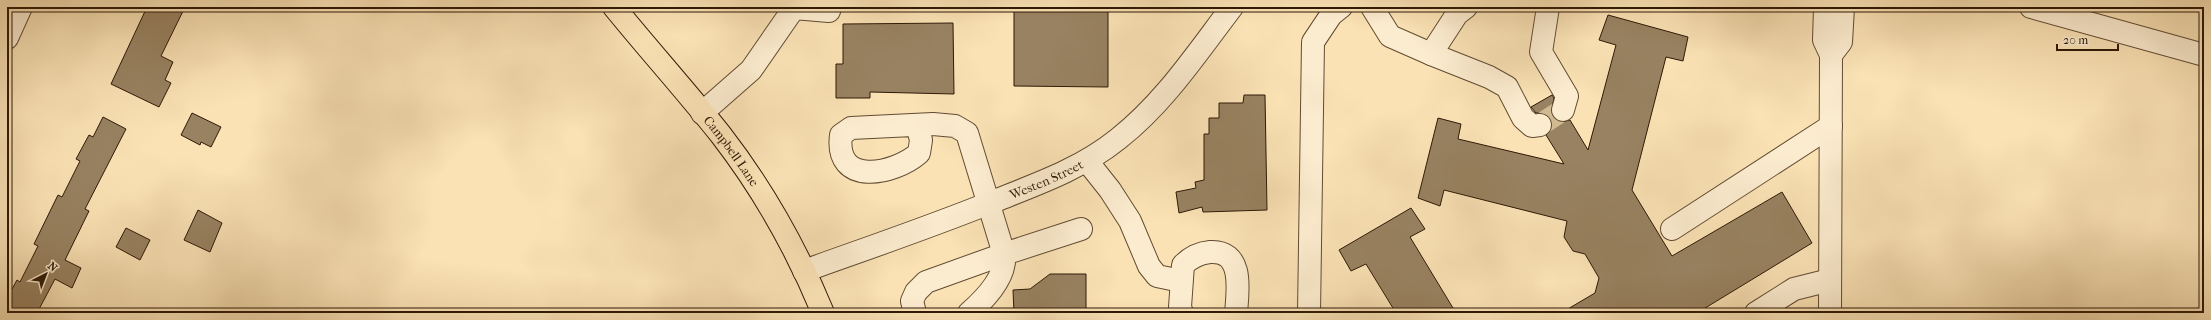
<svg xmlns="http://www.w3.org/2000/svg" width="2211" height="320" viewBox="0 0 2211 320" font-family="'IM FELL French Canon',serif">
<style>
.building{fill:#988261;stroke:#2e1906}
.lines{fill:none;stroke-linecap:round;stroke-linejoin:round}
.minor-tunnel{stroke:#d1ba92;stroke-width:22;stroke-dasharray:22 11;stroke-linecap:butt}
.minor-casing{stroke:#614b32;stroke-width:24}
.major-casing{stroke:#2e1906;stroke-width:24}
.minor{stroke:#fceccf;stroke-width:22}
.major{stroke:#fae2b5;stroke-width:22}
.labels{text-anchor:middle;stroke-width:3;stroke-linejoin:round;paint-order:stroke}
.street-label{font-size:13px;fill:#2e1906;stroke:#fceccf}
</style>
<rect width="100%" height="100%" fill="#fae2b5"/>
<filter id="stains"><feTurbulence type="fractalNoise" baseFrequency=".005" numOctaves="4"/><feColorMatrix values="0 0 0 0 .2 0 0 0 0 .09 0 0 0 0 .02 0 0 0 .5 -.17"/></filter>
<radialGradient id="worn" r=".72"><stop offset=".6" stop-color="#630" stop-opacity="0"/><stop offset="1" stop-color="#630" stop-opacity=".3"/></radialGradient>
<path class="building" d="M147,7h38l-24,49 12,6 -8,18 6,3 -12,24 -48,-23z
M1014,7h94v80l-94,-1z
M1608,15l80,22 -5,24 -17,-4 -34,133 40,66 110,-64 30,51 -115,70h-136l34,-20 4,-15 -14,-24 -12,-3 -9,-14 3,-16 -123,-31 -4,16 -22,-8 20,-80 23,6 -3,15 106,25 -18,-29 6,-6 -2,-11 -6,-5h-8l-5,-6 21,-12 2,3 -3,15 3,5 6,4 10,-2 18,30 28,-105 -17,-5z
M953,23l1,71 -84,-2v6h-34v-34h7v-40z
M1244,95h21l2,115 -64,2 -1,-5 -23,6 -3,-21 20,-4 -1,-6 9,-2v-46h5v-16h10v-15h24z
M192,113l29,14 -10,20 -10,-5 -1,3 -19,-10z
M103,117l23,12 -41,80 4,2 -24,49 16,8 -9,20 -17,-9 -18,34h-30v-27l5,3 5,-9 3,2 18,-36 -4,-2 24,-49 4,2 18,-36 -4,-2 13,-24 4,2z
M1411,208l14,21 -15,8 46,76h-60l-30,-49 -15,7 -12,-21z
M198,210l24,13 -12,29 -26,-12z
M126,228l24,12 -10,20 -24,-13z
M1050,274h36v39h-72l-1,-23 17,-1z"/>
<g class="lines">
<path class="minor-tunnel" d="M1540,125l23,-15"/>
<defs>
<g id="minor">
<path d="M1372,7l18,29 41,18 58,23 18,10 16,31 9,8 8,-1"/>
<path d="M1548,7l-7,45 26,44 -4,14"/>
<path d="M1825,7l-1,33 7,15 -1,258"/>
<path d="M2031,7l173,48"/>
<path d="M7,38l14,-31"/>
<path d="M1431,54l26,-40 9,-7"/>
<path d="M1831,55l10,-13 2,-35"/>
<path d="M702,113l49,-43 43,-62 35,3 1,-4"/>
<path d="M917,125l4,15 -2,13c-25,22 -85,34 -78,-18l10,-7 82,-4 22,2 12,7 37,121c3,22 -19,45 -35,59"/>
<path d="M1087,161l23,29 20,31 19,45 8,10 24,5"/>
<path d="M1672,229l159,-103"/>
<path id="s1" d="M804,271c64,-23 129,-45 193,-71 43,-17 85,-32 121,-61 46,-36 79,-86 114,-132"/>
<path d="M915,313l-3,-12 4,-9 10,-10 78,-28 77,-25"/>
<path d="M1182,313l-2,-6 3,-42c8,-8 16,-12 27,-13 34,-2 28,38 26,61"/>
<path d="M1309,313l4,-271 18,-27 10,-8"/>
<path d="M1756,313l38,-24 36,-9"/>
</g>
<g id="major">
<path id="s2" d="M614,7c35,43 72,84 107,128 41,53 76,115 102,178"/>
</g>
</defs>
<use href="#minor" class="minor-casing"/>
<use href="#major" class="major-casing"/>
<use href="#minor" class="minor"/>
<use href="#major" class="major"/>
</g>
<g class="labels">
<g class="street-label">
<text dy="5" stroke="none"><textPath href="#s2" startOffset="186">Campbell Lane</textPath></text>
<text dy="5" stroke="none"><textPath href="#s1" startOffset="259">Westen Street</textPath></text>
</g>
</g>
<rect width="2211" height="320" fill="none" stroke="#fae2b5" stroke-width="24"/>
<rect x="8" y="8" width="2195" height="304" fill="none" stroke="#2e1906" stroke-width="2"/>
<rect x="12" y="12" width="2187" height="296" fill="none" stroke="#2e1906"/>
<g transform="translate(46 274) rotate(42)" stroke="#fceccf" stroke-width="3" paint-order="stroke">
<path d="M0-3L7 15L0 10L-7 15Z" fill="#2e1906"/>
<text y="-6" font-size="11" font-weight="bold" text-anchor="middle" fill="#2e1906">N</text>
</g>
<path d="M2057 44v6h61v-6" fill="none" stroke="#2e1906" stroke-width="2"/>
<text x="2063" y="44" font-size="12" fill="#2e1906" stroke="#fceccf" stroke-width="3" paint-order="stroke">20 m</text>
<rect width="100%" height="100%" filter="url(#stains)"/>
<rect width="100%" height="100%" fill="url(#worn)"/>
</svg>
